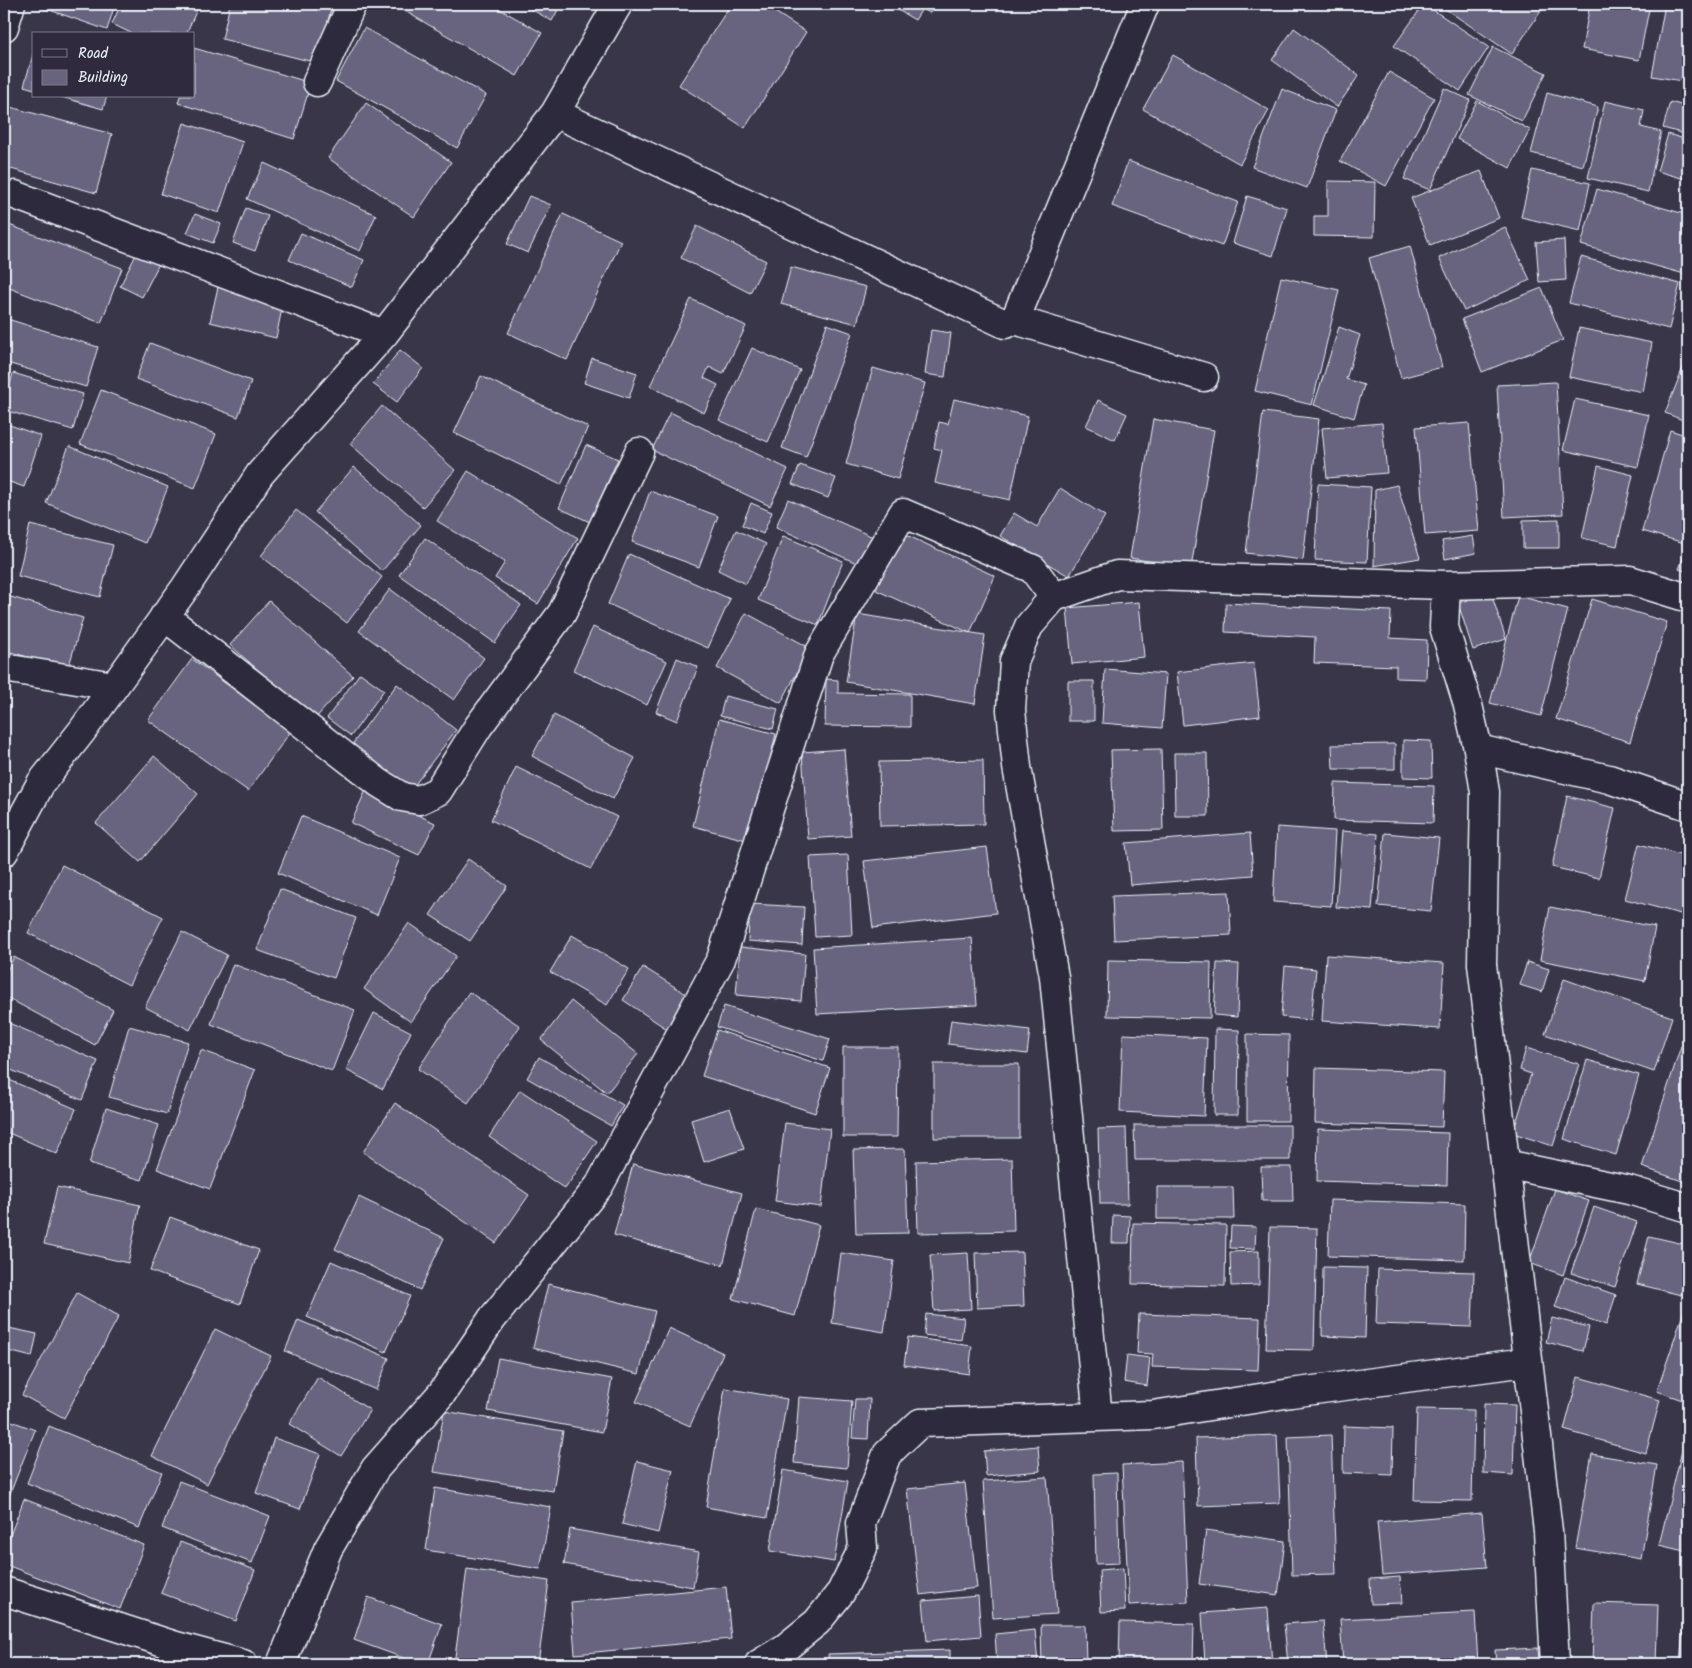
<svg xmlns="http://www.w3.org/2000/svg" width="1692" height="1668" viewBox="0 0 1692 1668" font-family="Kalam,sans-serif">
<style>
.building{fill:#68647f;stroke:#e8f1f8}
.lines{fill:none;stroke-linecap:round;stroke-linejoin:round}
.minor-casing{stroke:#e8f1f8;stroke-width:31}
.minor{stroke:#2f2a3d;stroke-width:28}
</style>
<rect width="100%" height="100%" fill="#3a364a"/>
<filter id="ink" filterUnits="userSpaceOnUse"><feTurbulence type="fractalNoise" baseFrequency=".02" numOctaves="2"/><feDisplacementMap in="SourceGraphic" scale="10" xChannelSelector="R" yChannelSelector="G"/><feConvolveMatrix kernelMatrix="1 2 1 2 8 2 1 2 1" color-interpolation-filters="sRGB"/></filter>
<g filter="url(#ink)">
<path class="building" d="M39,4h76l-8,26 -69,-24z
M121,4h75l3,1 -13,29h-53l-21,-10z
M230,4l102,1 -15,58 -95,-24z
M407,4h84l51,29 -25,43 -114,-66z
M522,4h39l-9,17z
M731,4h49l-5,8 31,20 -61,96 -66,-43z
M899,4h36l-5,9 -8,-4 -7,11 -19,-11z
M1424,4l65,43 -29,44 -66,-45z
M1438,4h106l1,1 -33,49z
M1590,4h60l-11,56 -57,-11z
M1665,4h23v78l-36,-6z
M364,28l122,67 -29,53 -121,-67z
M1294,28l65,47 -22,32 -65,-47z
M1493,47l53,26 -24,48 -53,-26z
M194,48l117,35 -17,56 -116,-36 2,-7h14z
M34,51v38l-10,-3z
M1173,55l96,55 -29,54 -97,-55z
M1389,72l45,26 -48,88 -46,-25z
M1444,88l26,12 -40,90 -26,-11z
M1282,89l54,21 -29,78 -55,-21z
M1547,93l51,14 -15,59 -52,-13z
M58,96h49l-4,13z
M1477,101l53,29 -20,38 -53,-29z
M1605,101l39,9 -3,17 20,5 -13,60 -60,-14z
M1670,102l18,5v28l-25,-7z
M366,103l85,59 -37,55 -86,-59z
M10,107l102,27 -16,59 -92,-26v-36z
M184,123l59,19 -24,71 -58,-19z
M1668,134l20,6v40l-31,-9z
M1128,161l110,41 -16,44 -110,-40z
M264,163l112,52 -16,36 -113,-52z
M1532,170l58,13 -10,48 -59,-14z
M1481,171l18,47 -69,27 -19,-47z
M1328,181l47,1 -1,55 -60,-1v-20h14z
M1597,189l91,26v60l-107,-30z
M529,196l22,9 -23,48 -21,-9z
M1247,196l40,12 -14,48 -40,-13z
M246,208l22,8 -13,35 -22,-8z
M195,214l26,10 -8,19 -26,-10z
M563,214l58,27 -54,119 -59,-27z
M4,223l118,45 -21,55 -97,-37z
M697,226l69,35 -16,32 -69,-35z
M1505,227l25,53 -66,31 -25,-53z
M301,233l63,27 -12,27 -63,-27z
M1564,240l2,40 -27,2 -3,-40z
M1410,246l32,121 -41,11 -32,-120z
M140,247l22,11 -20,39 -22,-11z
M1581,257l99,27 -11,45 -100,-26z
M791,267l75,20 -9,37 -76,-20z
M1281,277l58,13 -27,115 -57,-14z
M218,287l65,16 -7,35 -66,-16z
M1542,288l21,52 -81,32 -20,-53z
M691,299l55,27 -23,48 -14,-7 -5,11 14,7 -14,28 -54,-27z
M4,318l94,29 -12,40 -82,-25z
M827,324l25,9 -46,124 -24,-9z
M1339,327l21,8 -14,44 18,6 -10,33 -40,-13z
M1579,328l73,15 -9,49 -74,-15z
M931,330l20,3 -6,44 -20,-3z
M150,343l101,38 -13,36 -102,-38z
M752,348l48,22 -32,72 -49,-22z
M400,350l23,18 -26,34 -24,-18z
M1688,355v67l-23,-9z
M592,358l45,15 -8,25 -45,-15z
M873,368l52,15 -27,96 -52,-15z
M13,373l70,21 -10,36 -69,-20z
M481,376l107,51 -27,58 -107,-52z
M1556,382l7,132 -59,3 -7,-132z
M101,390l115,44 -21,54 -115,-44z
M954,399l74,17 -18,84 -75,-17 7,-33 -8,-2 5,-26 9,2z
M1575,399l74,16 -11,52 -75,-17z
M1098,400l29,14 -12,26 -29,-14z
M382,406l73,64 -32,37 -73,-63z
M670,412l118,57 -18,37 -118,-56z
M1263,412l56,7 -16,141 -57,-7z
M1153,419l61,11 -23,138 -61,-10z
M4,423l37,13 -17,51 -20,-7z
M1382,423l5,50 -60,5 -5,-50z
M1469,423l10,108 -54,4 -9,-108z
M1670,430l18,6v108l-46,-13z
M586,445l32,14 -28,63 -31,-14z
M69,446l99,41 -23,56 -99,-40z
M800,465l36,13 -8,20 -36,-14z
M1598,466l35,9 -16,71 -35,-8z
M354,467l67,58 -39,46 -67,-59z
M468,471l110,67 -40,66 -43,-26 10,-16 -68,-41z
M1318,484l53,3 -4,75 -52,-2z
M1397,485l23,73 -46,8 1,-76z
M1060,488l45,28 -36,60 -69,-40 14,-23 23,14z
M650,491l68,25 -19,51 -67,-25z
M788,499l85,38 -12,28 -85,-38z
M751,503l21,9 -9,22 -21,-9z
M296,510l86,67 -35,46 -86,-67z
M1559,519v29h-36v-28z
M30,525l83,20 -13,52 -82,-21z
M736,530l30,14 -20,40 -28,-14z
M902,533l93,43 -25,57 -94,-43z
M783,536l60,25 -25,64 -60,-25z
M1473,536l3,17 -31,6 -3,-18z
M425,538l96,67 -26,38 -96,-68z
M1688,545v27l-9,-3z
M629,554l101,45 -22,49 -100,-44z
M390,589l94,69 -30,42 -95,-69z
M1491,593l15,46 -33,11 -15,-47z
M4,595l79,23 -15,51 -64,-19z
M1518,596l50,13 -27,107 -51,-13z
M1592,599l75,23 -37,120 -74,-23z
M269,601l84,75 -39,44 -84,-75z
M1139,602l5,55 -72,7 -5,-56z
M1226,603l165,8 -1,27 37,2 -1,39 -30,-1v-12l-82,-3 1,-26 -90,-5z
M746,613l64,35 -29,55 -64,-35z
M857,614l128,21 -10,69 -129,-22z
M593,627l74,34 -20,44 -74,-35z
M677,658l21,9 -21,54 -21,-9z
M192,659l99,72 -43,60 -100,-71z
M1254,663l6,53 -77,9 -6,-53z
M1105,669l61,5 -4,54 -60,-5z
M360,673l24,17 -33,46 -24,-18z
M826,679l12,1v13l72,1v33l-85,-1z
M1068,681h26v40h-26z
M397,684l59,46 -46,61 -59,-45z
M725,696l53,13 -5,20 -53,-13z
M554,715l81,43 -22,41 -81,-43z
M719,719l57,15 -26,107 -57,-15z
M1403,740l28,1 1,37 -29,-1z
M1395,744v25h-62l-1,-24z
M844,749l7,87 -43,3 -6,-87z
M1161,749l2,81 -49,1 -3,-81z
M1174,753h33l1,63h-33z
M154,756l44,38 -58,68 -44,-39z
M983,760l1,64 -104,2 -1,-64z
M516,767l101,50 -26,52 -100,-49z
M1335,783l99,3 -1,37 -99,-3z
M366,790l69,33 -16,32 -68,-32z
M1567,796l48,12 -16,70 -47,-11z
M301,816l99,42 -23,57 -99,-42z
M1277,827l58,4 -4,75 -58,-4z
M1342,831l36,3 -6,76 -36,-3z
M1250,833l3,42 -123,10 -4,-42z
M1385,833l54,5 -8,73 -53,-5z
M1639,844l49,13v59l-63,-17z
M987,847l9,66 -123,15 -9,-67z
M848,855l4,80 -37,2 -5,-80z
M468,859l39,27 -37,55 -40,-26z
M62,865l101,52 -34,68 -101,-52z
M280,889l76,29 -22,60 -77,-28z
M1229,892l2,43 -117,5 -2,-44z
M750,904l54,3 -2,38 -54,-4z
M1550,907l105,20 -10,54 -105,-21z
M409,923l47,33 -45,66 -47,-33z
M182,932l45,23 -37,75 -45,-23z
M572,935l57,34 -22,36 -57,-33z
M972,938l5,67 -160,9 -4,-66z
M740,947l65,7 -4,47 -65,-6z
M1326,955l118,8 -4,66 -118,-8z
M14,957l99,53 -18,35 -91,-49v-20z
M1108,960l103,2 -1,56 -103,-2z
M1527,962l22,7 -7,23 -22,-7z
M1217,963l22,1 -2,53 -23,-2z
M233,964l122,46 -23,61 -121,-47z
M1285,966l31,3 -5,51 -30,-3z
M643,967l48,30 -21,34 -47,-31z
M1564,979l108,38 -18,55 -109,-38z
M469,992l51,34 -52,77 -50,-34z
M571,1001l67,53 -31,39 -66,-53z
M724,1006l106,33 -7,22 -106,-34z
M374,1013l37,19 -28,57 -37,-19z
M951,1020l79,10 -3,24 -79,-10z
M4,1021l94,40 -16,39 -78,-33z
M129,1026l59,16 -21,72 -58,-17z
M1215,1029l24,1 -1,85h-24z
M717,1030l113,38 -15,45 -113,-37z
M1123,1034l84,4 -3,78 -84,-4z
M1247,1034l42,1 -1,86h-41z
M1681,1046l7,2v135l-46,-16z
M843,1047h55l-1,90h-54z
M1526,1048l53,16 -26,82 -40,-13 18,-59 -11,-4z
M201,1050l54,20 -45,119 -53,-20z
M539,1057l84,48 -12,21 -84,-48z
M1587,1060l52,15 -23,80 -52,-16z
M934,1064h85v74h-85z
M1316,1068l128,4 -2,55 -127,-4z
M7,1079l69,30 -19,45 -53,-23v-44z
M520,1090l77,51 -32,48 -76,-52z
M395,1103l134,92 -33,48 -133,-91z
M106,1108l53,17 -17,55 -53,-16z
M730,1108l14,41 -40,13 -13,-42z
M785,1123l45,6 -9,78 -46,-6z
M1134,1125h156v35h-155z
M1126,1128l2,76h-28l-2,-75z
M1318,1129l130,4 -1,52 -130,-4z
M905,1149l3,84 -52,1 -3,-84z
M1012,1159l2,72 -96,2 -2,-72z
M633,1164l109,29 -19,72 -109,-30z
M1261,1167h31l1,34h-31z
M57,1187l83,18 -12,58 -84,-19z
M1157,1187h76l1,32h-77z
M1555,1189l34,12 -26,74 -34,-12z
M359,1197l85,41 -24,52 -85,-41z
M1330,1200l135,4 -1,56 -136,-4z
M1594,1207l43,15 -22,65 -44,-14z
M756,1209l63,16 -24,91 -62,-17z
M1113,1215l17,1 -1,27h-17z
M170,1217l89,33 -19,54 -90,-33z
M1133,1223l93,2 -1,61 -93,-2z
M1231,1226l25,1 -1,22 -25,-1z
M1270,1227l47,1 -3,122 -48,-1z
M1649,1236l39,9v22l-7,28 -44,-11z
M1259,1251v34l-28,1 -1,-34z
M1022,1252l2,54 -47,2 -2,-55z
M841,1253l53,8 -10,71 -52,-9z
M968,1253l3,56 -37,2 -4,-56z
M331,1261l79,35 -24,56 -79,-35z
M1323,1267l44,1 -2,70 -43,-2z
M1378,1269l96,3 -2,55 -96,-3z
M1565,1277l51,18 -10,30 -51,-18z
M548,1284l107,27 -16,63 -106,-26z
M77,1293l42,23 -55,102 -42,-23z
M1688,1299v103l-31,-11z
M926,1314l38,4 -3,22 -37,-5z
M1139,1314l121,4 -2,52 -106,-3 1,-13 -16,-1z
M1552,1318l37,9 -6,24 -37,-9z
M298,1320l91,38 -13,32 -91,-39z
M4,1327l33,7 -5,23 -28,-7z
M669,1328l54,25 -33,73 -54,-24z
M215,1329l56,27 -64,128 -55,-28z
M908,1337l64,9 -3,28 -65,-9z
M1127,1355l23,3 -3,28 -23,-4z
M498,1358l114,21 -10,53 -114,-21z
M318,1377l52,33 -29,46 -52,-32z
M1578,1377l82,23 -14,53 -82,-23z
M725,1388l62,11 -20,119 -61,-11z
M799,1397l53,4 -5,67 -53,-5z
M855,1399h15l-2,40 -16,-1z
M1484,1404l31,1 -2,70 -30,-2z
M1417,1409l57,1 -2,91 -58,-1z
M444,1411l119,20 -10,60 -119,-19z
M4,1418l31,12 -31,79z
M49,1426l113,46 -23,56 -112,-45z
M1344,1426l49,2 -1,47 -49,-2z
M1688,1426v126l-29,-7z
M1277,1435l3,68 -82,3 -2,-68z
M1331,1435l5,139 -44,1 -4,-138z
M274,1438l46,16 -20,55 -44,-16z
M1038,1446l2,25 -54,5 -2,-25z
M1592,1454l65,11 -16,94 -66,-11z
M637,1461l36,9 -15,63 -36,-9z
M1182,1462l6,140 -59,3 -7,-140z
M783,1470l65,11 -14,81 -64,-11z
M1117,1473l2,90 -23,1 -2,-90z
M1047,1477l10,137 -64,4 -10,-137z
M179,1481l91,35 -18,47 -90,-35z
M965,1483l12,105 -57,7 -13,-106z
M435,1488l116,19 -11,62 -114,-19z
M24,1499l120,46 -24,64 -116,-45v-13z
M1482,1513l5,54 -105,8 -5,-53z
M570,1529l129,23 -6,35 -129,-23z
M1206,1530l79,11 -7,54 -79,-11z
M180,1542l75,28 -19,51 -75,-28z
M1123,1568l2,43 -24,1 -2,-42z
M467,1569l82,12 -11,83h-84z
M1400,1577l2,26 -31,1 -1,-25z
M726,1587l5,52 -156,15 -4,-52z
M978,1596l3,40 -54,5 -4,-40z
M368,1597l74,27 -14,40h-8l-66,-24z
M1594,1603l64,2 -2,59h-64z
M1268,1608l4,56h-67l-3,-51z
M1475,1612l3,52h-135l-3,-45z
M1323,1621l4,43h-39l-4,-40z
M1120,1622l74,2 -1,40h-74z
M1041,1625h44l1,39h-44z
M1035,1630l3,34h-41l-2,-30z
M1683,1631h5v33h-8z
M1538,1648l1,16h-43l-1,-14z
M950,1650v14h-121l-1,-10z"/>
<g class="lines">
<defs>
<path id="minor" d="M4,27l7,-23
M317,82l35,-78
M555,113l450,211 10,-4 130,-316
M15,195l369,139
M1015,320l189,57
M1446,585l-2,42 24,78 10,44 7,43 -3,172 66,567 7,133
M164,616l215,167 23,14 17,3 19,-9 40,-64 84,-114 77,-161
M4,668l110,18
M1478,749l131,30 79,27
M4,852l37,-69 41,-52 103,-143 75,-114 124,-140 171,-221 63,-109
M1505,1164l124,26 59,18
M1098,1417l-44,-440 -37,-210 -6,-57 3,-49 15,-35 25,-29 63,-22 329,10 184,-5 58,18
M4,1591l172,55 67,18
M281,1664l47,-115 47,-80 67,-76 50,-74 107,-133 122,-227 98,-305 84,-141 130,56 21,28
M759,1664l26,-16 32,-26 24,-30 22,-44 -2,-25 26,-69 33,-31 233,-8 138,-22 236,-31"/>
</defs>
<use href="#minor" class="minor-casing"/>
<use href="#minor" class="minor"/>
</g>
</g>
<rect width="1692" height="1668" fill="none" stroke="#2f2a3d" stroke-width="20"/>
<rect x="10" y="10" width="1672" height="1648" fill="none" stroke="#e8f1f8" stroke-width="2" filter="url(#ink)"/>
<rect x="32" y="32" width="162" height="65" fill="#2f2a3d" stroke="#797a88"/>
<rect x="42" y="49" width="25" height="8" fill="#2f2a3d" stroke="#797a88"/>
<text x="78" y="58" font-size="15" fill="#e8f1f8">Road</text>
<rect x="42" y="70" width="25" height="15" fill="#68647f" stroke="#797a88"/>
<text x="78" y="82" font-size="15" fill="#e8f1f8">Building</text>
</svg>
